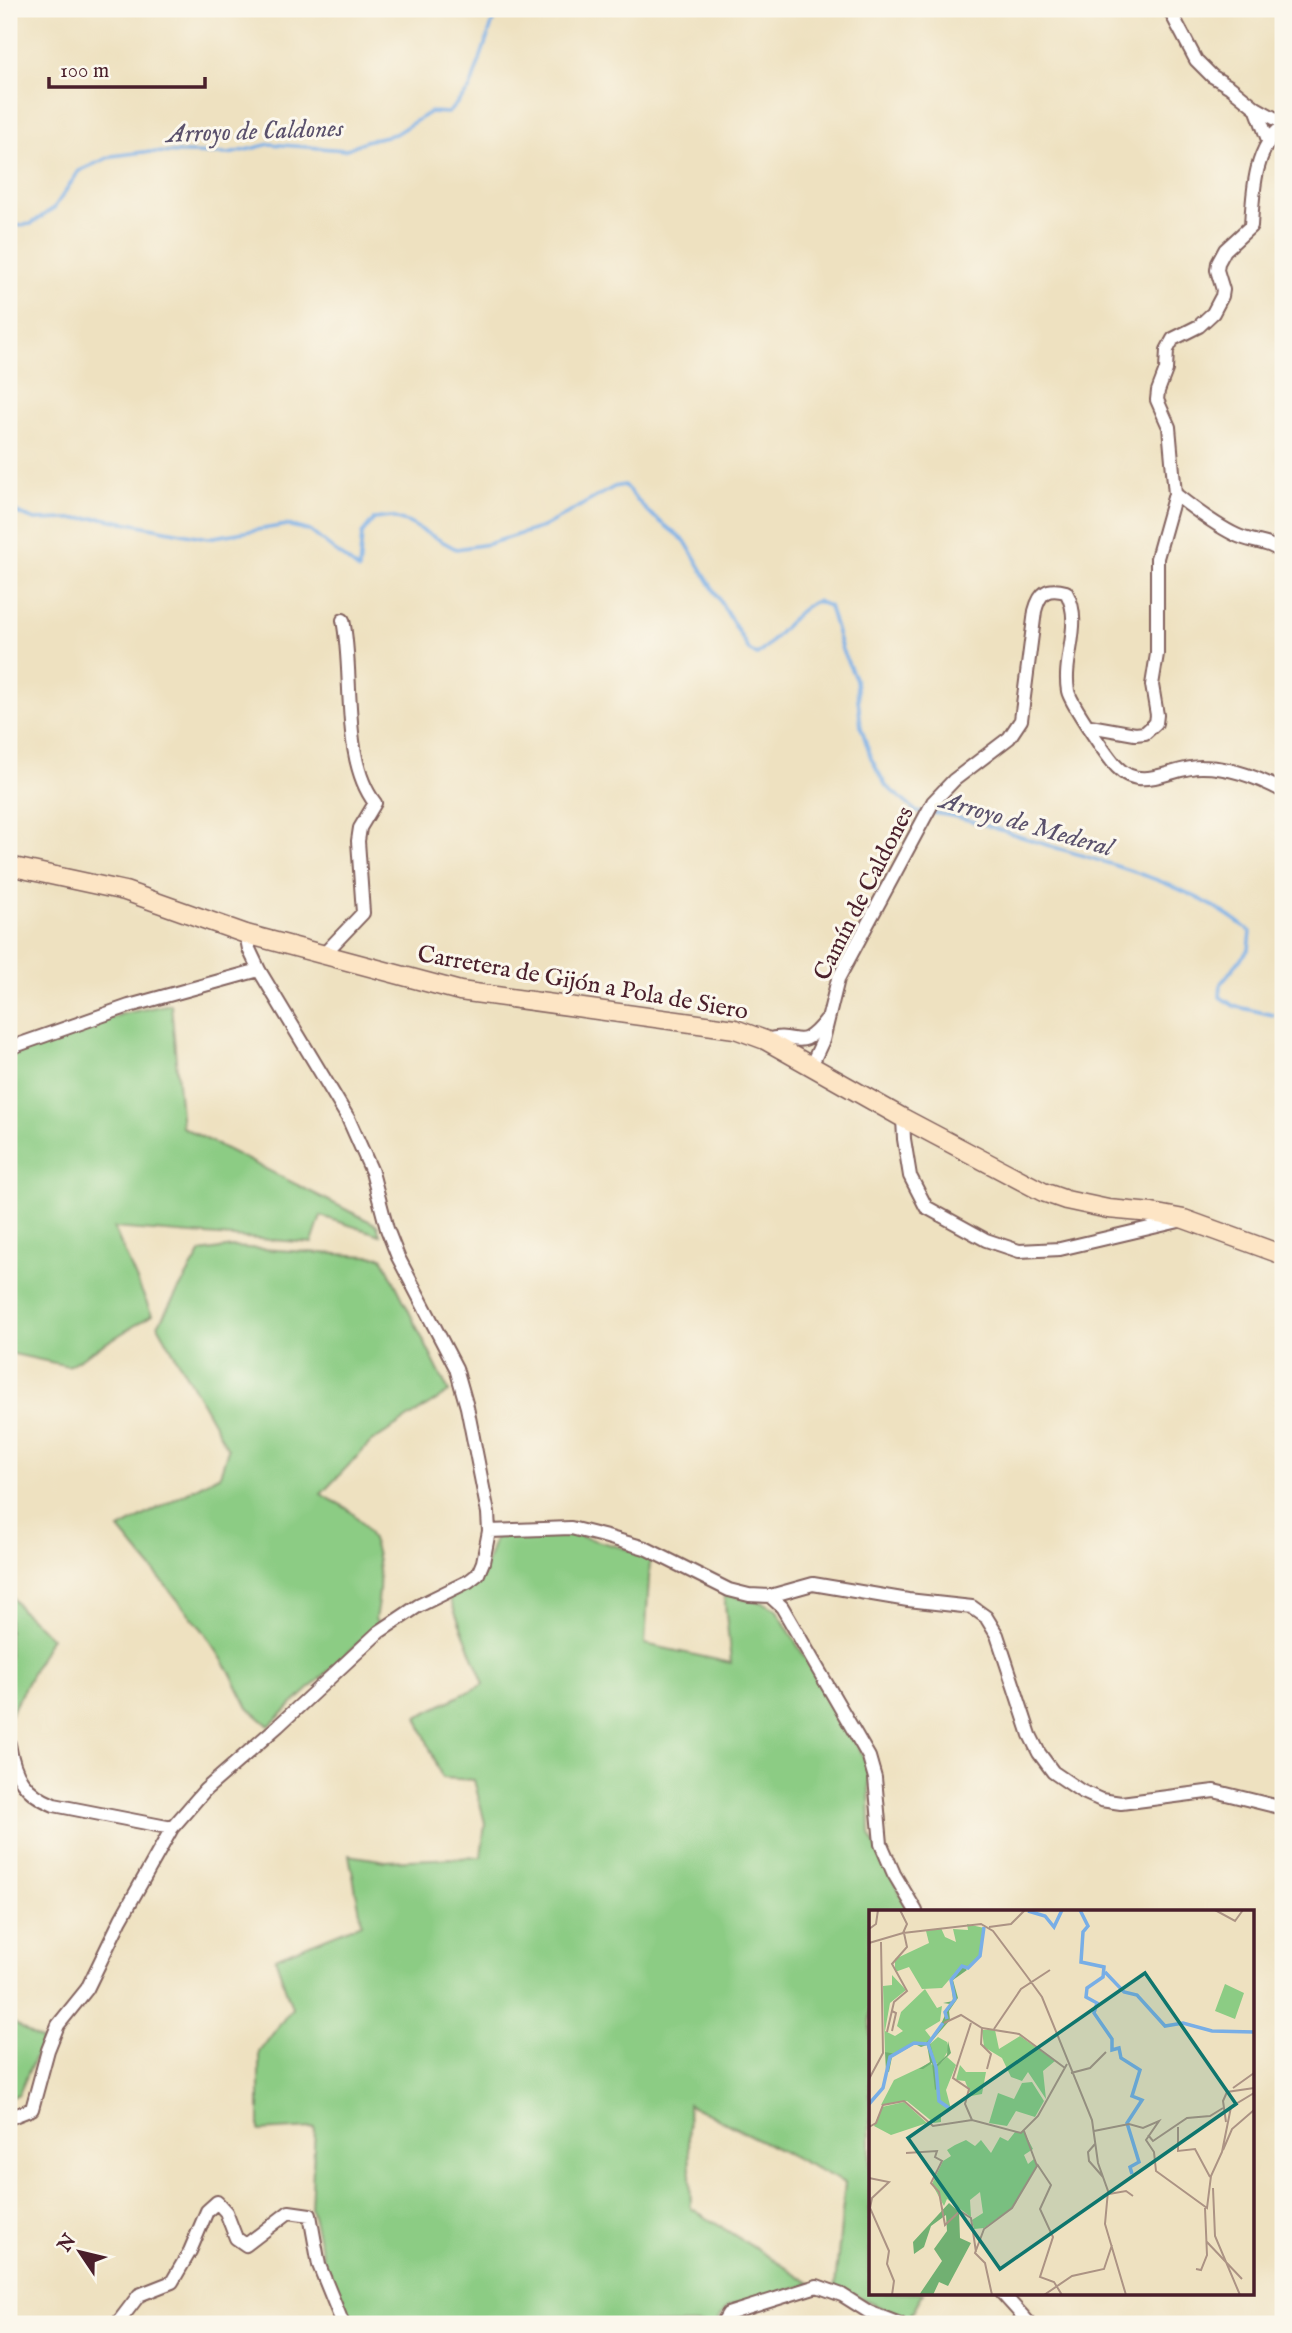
<svg xmlns="http://www.w3.org/2000/svg" width="1292" height="2333" viewBox="0 0 1292 2333" font-family="'IM FELL English',serif">
<style>
.green{fill:#8ccc84;stroke:#6b7658;stroke-width:2}
.lines{fill:none;stroke-linecap:round;stroke-linejoin:round}
.stream{stroke:#78aee6;stroke-width:3.5}
.street-casing{stroke:#83635f;stroke-width:16}
.secondary-casing{stroke:#83635f;stroke-width:21}
.street{stroke:#fff;stroke-width:12}
.secondary{stroke:#fde5c5;stroke-width:18}
.labels{text-anchor:middle;stroke-width:6;stroke-linejoin:round;paint-order:stroke}
.street-label{font-size:24px;fill:#4a1f2b;stroke:#fbf7ec}
.water-label{font-size:26px;font-style:italic;fill:#5a516c;stroke:#fbf7ec}
.inset-river{fill:none;stroke:#78aee6;stroke-width:3.5}
.inset-road{fill:none;stroke:#ac9384;stroke-width:2}
.view{fill:#0f766e;fill-opacity:0.15;stroke:#0f766e;stroke-width:3.5}
.inset-edge{fill:none;stroke:#4a1f2b;stroke-width:3.5}
</style>
<rect width="100%" height="100%" fill="#fbf7ec"/>
<filter id="ink" filterUnits="userSpaceOnUse"><feTurbulence type="fractalNoise" baseFrequency=".0143" numOctaves="2"/><feDisplacementMap in="SourceGraphic" scale="14" xChannelSelector="R" yChannelSelector="G"/><feConvolveMatrix kernelMatrix="1 2 1 2 8 2 1 2 1" color-interpolation-filters="sRGB"/></filter>
<filter id="wash" filterUnits="userSpaceOnUse"><feTurbulence type="fractalNoise" baseFrequency=".00686" numOctaves="4" result="noise"/><feDisplacementMap in="SourceGraphic" scale="28" xChannelSelector="R" yChannelSelector="G"/><feGaussianBlur stdDeviation="1.57" result="paint"/><feColorMatrix in="noise" values="0 0 0 0 0 0 0 0 0 0 0 0 0 0 0 0 0 1.4 0 .05"/><feComposite in="paint" operator="in"/></filter>
<g filter="url(#wash)">
<rect width="100%" height="100%" fill="#eee1c0"/>
<path class="green" d="M171,1004l11,123 195,98 3,10 -59,-19 -9,27 -198,-15 38,87 -84,51 -59,-13v-296l113,-43z
M233,1247l149,10 67,135 -78,50 -50,52c9,6 21,10 29,17 33,27 33,69 25,108l4,5 -110,102 -21,-18 -18,-36 -24,-38 -87,-105 101,-54 8,-26 -70,-124 43,-73z
M572,1534l77,21 1,7 -5,82 86,19 -7,-69 40,9 12,6 88,148 5,19 1,59 39,76h-39v382h53l-15,27 -73,-33 10,-104 -157,-79 3,104 121,76 -84,22 -13,18h-366l-21,-45 -17,-71 4,-80 -56,3v-79l33,-44 -17,-50 87,-35 -13,-68 37,6 95,-4 4,-34 -11,-43 -32,-2 -25,-61 67,-33 -35,-87 33,-20 13,-40 21,-2z
M9,1592l12,18 30,27 -42,80z
M9,2020l33,21 -23,53 -10,4z"/>
<g class="lines">
<path class="stream" d="M9,227l22,-3 23,-16 25,-37 33,-15 32,-4 85,2 41,-10 75,6 20,-9 30,-7 35,-22 18,1 22,-24 27,-80
M9,467l4,4v35l4,7 18,7 67,-2 106,20 79,-13 23,6 49,39 3,-36 12,-15 17,-2 18,6 47,26 32,-5 55,-17 71,-40 10,-2 24,27 37,29 64,109 8,5c21,-16 35,-43 59,-54l13,5 13,44 14,30 5,47 10,31 15,28 31,26 5,1
M929,813c35,2 72,18 105,28 74,23 156,41 217,91l-2,17 -28,34 -1,14 14,9 39,9"/>
</g>
</g>
<g filter="url(#ink)">
<g class="lines">
<defs>
<path id="street" d="M1169,9l27,51 16,16 18,11 26,21 27,15
M1256,108l12,32
M1175,494c19,15 40,31 61,41 17,8 33,6 47,18
M1090,726l45,8 10,-1 11,-10 1,-8 -5,-30 5,-31v-96l18,-64 -6,-67 -12,-27 1,-9 8,-21 1,-20 6,-11 26,-13 14,-13 9,-17 1,-6 -6,-20 1,-7 7,-13 26,-24c2,-34 3,-78 32,-100
M324,954l39,-41 -5,-72 2,-13 15,-25c-34,-43 -21,-131 -32,-183
M766,1040c32,-10 32,16 60,-20
M9,1048l120,-42 130,-36
M811,1066l12,-26 15,-61 95,-177 21,-22 55,-42 12,-18 14,-109c5,-19 12,-24 31,-19 18,31 -4,66 2,99 2,11 40,67 49,76 25,26 56,-1 85,0 29,0 57,11 81,24
M903,1118l1,21 6,37 16,31 60,33 33,11 41,-2 119,-28
M489,1531l82,-3 36,9 38,11 84,42 20,5 21,1 12,11 87,150 6,21 6,66 13,30 22,37
M770,1596l43,-12 95,16 64,7 14,10 11,18 33,100 9,18 14,19 28,19 20,9 20,3 93,-12 69,17
M9,1744c5,31 15,49 45,61l118,23
M9,2118l23,-9 16,-59 10,-25 29,-36 34,-70 51,-91 33,-38 73,-64 101,-94 39,-26 51,-25 9,-7 5,-12 6,-31 -1,-18 -21,-106 -11,-39 -58,-111 -11,-28 -15,-57 -24,-54 -89,-148 -10,-21 -3,-15
M1002,2293l28,31
M119,2324l1,-4 19,-25 33,-13 18,-31 17,-40 10,-9 9,10 10,26 10,7 43,-33 21,3 9,50 24,59
M722,2324l6,-10 89,-28 25,9 27,17 31,12"/>
<path id="secondary" d="M9,866l116,25 121,43 214,57 275,38 30,11 138,78 140,74 23,8 42,9 44,4 32,6 99,36"/>
</defs>
<use href="#street" class="street-casing"/>
<use href="#secondary" class="secondary-casing"/>
<use href="#street" class="street"/>
<use href="#secondary" class="secondary"/>
</g>
</g>
<g class="labels">
<g class="street-label">
<text transform="translate(863 893) rotate(-63)" y="8">Camín de Caldones</text>
<text transform="translate(583 982) rotate(10)" y="8">Carretera de Gijón a Pola de Siero</text>
</g>
<g class="water-label">
<text transform="translate(255 130) rotate(-2)" y="9">Arroyo de Caldones</text>
<text transform="translate(1027 823) rotate(16)" y="9">Arroyo de Mederal</text>
</g>
</g>
<g transform="translate(869 1910)">
<rect width="385" height="385" fill="#eee1c0"/>
<path d="M98,14l17,4 -4,28 -13,12 -6,-2 -19,22 -20,1 -13,-22 -14,5v-13l34,-16 -3,-12 15,-3 4,9 11,5 -3,-13 15,1zM23,65l14,15 -16,13 -5,28 10,5 8,-5 -6,-5 4,-14 24,-23 12,19 5,-2 -2,15 -15,9 7,9 -3,3h-13l-25,13 -6,-3 -2,-66 9,-1zM356,74l19,9 -9,26 -20,-8zM113,120h13l4,19 21,-13 35,25 -12,10 3,28 -18,-27 -6,9 -11,-4 -9,-19 -18,-11zM69,127l9,5 2,7 -8,14 6,-6 9,8 -10,25 5,19 -10,4v9l-7,1 -27,-22 -26,4 13,-25 36,-17 6,5 3,-4 -5,-1 -4,-19zM91,155l6,7h20l-4,22 -11,2 -6,-15 -9,-1zM163,172l12,19 -9,16 -19,-6 -9,15 -18,-3 9,-30 16,6 8,-16zM35,192l23,21 -36,12 -17,-9 8,-19zM146,222h9l9,17 -9,6 4,9 6,-5 3,7 -25,42 -28,20 -10,1 -2,-9 11,-7 -3,-21 -10,8 1,17 -24,-18 -3,7 -12,-22 11,-23 8,-5 -4,-6 8,-5 11,-5 9,6 6,-6 10,13 9,-16 8,4z" fill="#8ccc84"/>
<path d="M93,56l5,4 -14,10 5,18 -9,13 1,9 -20,23 6,22 11,-10 1,-14 3,12 -15,15 3,19 -4,3 -3,-27 -9,6h-4l11,-7 -3,-17 -6,2 -6,-3 -23,13 -3,15 -3,-1 -1,-19 11,2 18,-12 9,3 14,-12 13,-29 -7,-1 10,-2 -2,-22zM80,293l10,9 1,26 11,5 -23,43 -9,-4 -6,13h-14l23,-34 -8,-12 13,-18 -1,-16 -15,11 -7,21 -10,7 -1,-12z" fill="#71b072"/>
<path class="inset-river" d="M211,0l8,16 -5,6 -2,30 23,5 -1,10 -16,11 -1,9 11,6 -3,10 18,26v11l7,-2 2,10 19,12 -8,26 10,4 -15,23 12,39 -9,5 2,7M159,1l17,5 9,11 8,-17M236,62l19,20 13,3 28,31 18,-3 29,8 42,1M78,109l-2,-7 10,-13 -4,-19 11,-14 6,2 12,-12 4,-29M59,134l8,23 3,34 10,7M0,194l14,-16 7,-31 24,-14 14,1 15,-21"/>
<path class="inset-road" d="M31,0l7,14 -4,9M346,0l20,11 8,-11M120,17l22,-3 14,-14M0,19l7,-5 2,-14M0,33l34,-10 78,-9 12,7 33,44 16,22 50,123 6,43 10,28 -3,33 21,71M75,113l17,-8 21,13 37,6 46,34M102,113l-18,55 16,11 -4,15 7,16M113,118l-1,16 10,10 -4,15M125,119l27,-40 29,-19M23,121l4,-18 -4,-2M18,122l7,-30 13,-11 -15,-27 15,-17 -3,-14M202,163l19,-5 16,-16M0,169l14,-26 -2,-111M364,178l21,-15M357,212l-3,-21 4,-9 27,-4M0,217l7,-4 7,-18 21,-4 29,25 39,-6 49,13 17,-17 29,-52M309,217v24l17,-2 15,28M225,221l35,-7 14,4 16,-7 -13,19 8,12 2,19 51,37 4,-32 11,-24 9,-45 23,-14M279,225l5,6 34,-23 23,-2 13,-8M226,234l-7,8 1,9 14,16M354,240l9,-21 22,-19M37,243l31,-2 -2,6 7,4 -11,22 8,9 6,33 15,-14 11,7 5,34M168,254l14,21 -11,24 13,28 -13,40 14,5 8,13M0,268l20,4 -17,16 -2,10 19,43 -2,13 7,17 -2,14M344,278l2,48 25,59M240,284l17,-3 7,5M337,331l36,38M327,359l5,1 6,-15 -2,-47M123,385l-7,-32 -10,-10 9,-24 28,-21 25,-42 -13,-35M175,385l28,-19 32,-7 8,-24"/>
<path class="view" d="M276,63l91,131 -236,165 -92,-131z"/>
<rect width="385" height="385" class="inset-edge"/>
</g>
<rect width="1292" height="2333" fill="none" stroke="#fbf7ec" stroke-width="35"/>
<g transform="translate(80 2252) rotate(305)" stroke="#fbf7ec" stroke-width="5" paint-order="stroke">
<path d="M0-5L12 26L0 18L-12 26Z" fill="#4a1f2b"/>
<text y="-10" font-size="19" font-weight="bold" text-anchor="middle" fill="#4a1f2b">N</text>
</g>
<path d="M49 77v10h156v-10" fill="none" stroke="#4a1f2b" stroke-width="3.5"/>
<text x="60" y="77" font-size="21" fill="#4a1f2b" stroke="#fbf7ec" stroke-width="5" paint-order="stroke">100 m</text>
</svg>
